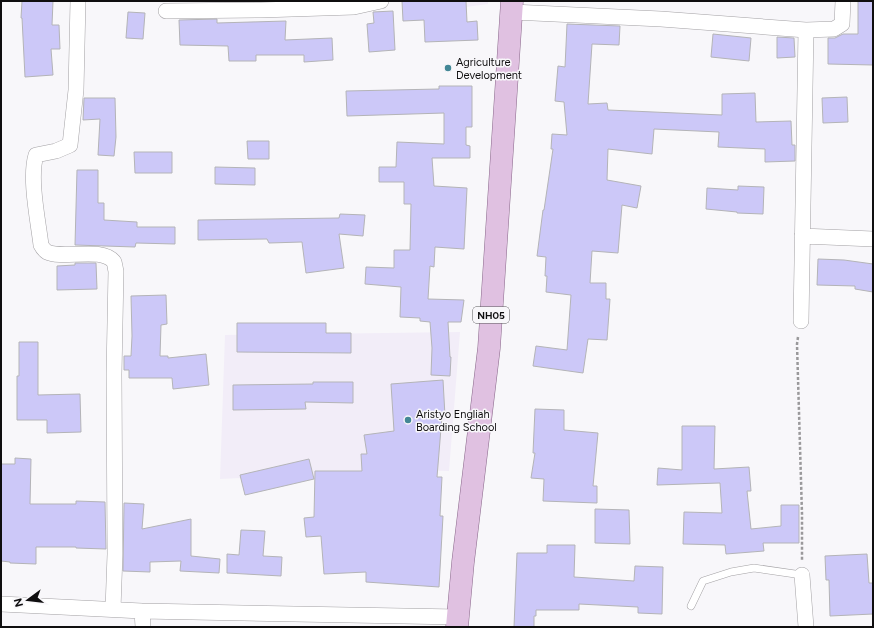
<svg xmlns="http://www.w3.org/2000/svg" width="874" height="628" viewBox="0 0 874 628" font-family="Figtree,sans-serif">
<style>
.built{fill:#f2edf8}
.building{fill:#ccc8f8;stroke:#b4b4b7}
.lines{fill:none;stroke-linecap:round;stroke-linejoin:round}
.service-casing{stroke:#a3a1a4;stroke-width:8}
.minor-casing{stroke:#a3a1a4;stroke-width:16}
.primary-casing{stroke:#89688a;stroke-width:23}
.path{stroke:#9a999b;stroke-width:2.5;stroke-dasharray:3 2;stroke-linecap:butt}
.service{stroke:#fff;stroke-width:7}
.minor{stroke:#fff;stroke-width:15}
.primary{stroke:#e0c1e1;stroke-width:22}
.poi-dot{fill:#438796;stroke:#f8f7fa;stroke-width:1.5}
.labels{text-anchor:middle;stroke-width:3;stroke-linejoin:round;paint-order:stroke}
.shield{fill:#f8f7fa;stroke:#555456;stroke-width:1}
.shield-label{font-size:10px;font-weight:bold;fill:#0f0e0f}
.poi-label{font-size:11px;fill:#0f0e0f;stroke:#f8f7fa;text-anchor:start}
</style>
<rect width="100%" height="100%" fill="#f8f7fa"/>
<path class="built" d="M465,1h23v3l-22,3z
M460,332l-11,139 -34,-1 -195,9 5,-144z"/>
<path class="building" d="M22,1h31l-1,24h7l1,24h-9l2,26 -28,2 -3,-59h-1z
M402,1h64l1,21 10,-1 1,19 -53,2 -1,-22 -21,1z
M858,1h15v64l-45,-1v-26h7l8,-4h15z
M393,11l2,39 -26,2 -2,-28 7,-1 -1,-11z
M128,12l17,1 -2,26 -17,-1z
M217,19v4l69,-2 -1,19 47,-2 1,22 -29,2v-7h-48v6h-27l-1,-15 -48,-1 -1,-25z
M567,24l53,2 -1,19 -27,-1 -4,60 19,-1 1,7 114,5v-21l33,-1 1,29 35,-1 1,24h3v16l-30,1v-13l-47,-2 1,-15 -65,-3 -2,25 -44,-5 -1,31 34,6 -4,22 -15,-3 -4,48 -26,-2 -2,32h16v16h4l-3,41 -19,-1 -5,34 -50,-7 3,-20 31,4 4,-55 -25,-3 1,-16h-2l1,-19 -9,-1 6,-46h1l9,-61h-2l1,-15 15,1 -3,-33 -9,-1 3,-35 7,1z
M713,34l38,4 -2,23 -38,-4z
M777,37l17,1 1,19 -18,1z
M439,86h33v41h-6v18l4,1v12h-38l2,28 33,2 -3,61 -29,-2 -1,20 -4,-1 -2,33 36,1 -3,22h-13l2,35h1l-1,19 -19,-1 1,-27 -2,-26 -10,-1v-3l-20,-1 1,-30 -36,-3 1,-17 28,1v-18h16l1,-46h-7v-22h-25v-15h17l1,-25 47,2v-31l-97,3 -1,-25 93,-2z
M847,97l1,25 -25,1 -1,-25z
M84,98h31l1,39 -2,19 -16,-1 2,-36 -17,1z
M247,141h22v18h-21z
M134,152h38v21h-37z
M215,167l40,1v17l-40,-1z
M77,170h21v33h6v17l33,2v5h38v17l-39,-1 -1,4 -60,-2z
M738,186l26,1 -1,27 -26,-1v-1l-31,-3 1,-21 31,2z
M340,214l25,1 -2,21 -24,-2 5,34 -38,5 -4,-31 -33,1 -2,-4 -69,1v-20l141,-2z
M818,259l26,1 29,4v28l-18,-3v-3l-38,-1z
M75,263h21l1,26 -40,1v-24l18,-1z
M166,295l1,29 -6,1 -1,31h8v2l38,-4 3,31 -36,4 -1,-11h-43v-8h-5v-14h7l1,-20 -1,-40z
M237,323h89v10h25v20l-114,-1z
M19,342h19v53l42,-1 1,38 -34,1v-13h-30v-44h2z
M443,380l2,36h-3l-5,61h5l-2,39h3l-4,71 -73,-5v-10l-42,2 -3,-38 -15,1 -2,-19 10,-1 1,-46h47l-1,-17h6l-3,-19 30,-4 -3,-47z
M313,382h40v21l-48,-1 1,7 -73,1v-25l80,-1z
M535,409l29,1v20l34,3 -5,53h4v17l-54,-2 1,-22 -13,-1 4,-25h-2z
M682,426h33l-1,43 35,-2 2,24h-4l4,38 30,-3v-21h18v38h-36l1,8 -38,3 -1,-9 -42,-1 1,-32 38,1 -2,-30 -63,2 1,-17 24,2z
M15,458l16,1 -1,45h46v-3l29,1 1,47 -30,-1v-1h-40v17l-26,-1v-1l-9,-1v-97h14z
M309,459l5,20 -69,16 -5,-20z
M124,503l20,1 -2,25 49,-10v37l29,3 -1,14 -39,-2 1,-10 -31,1v10l-27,-1z
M595,509l34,1 1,34 -35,-1z
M241,530l24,1 -2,25 19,1 -1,19 -54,-3v-19l12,1z
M547,545h28l-1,32 60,4 1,-15 28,1 -1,47 -24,-1v-6l-59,-3v6h-43v6h-2v11h-20l3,-74h30z
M867,554l2,29h4v31l-43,2 -1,-36h-3l-1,-24z"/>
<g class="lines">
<defs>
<path id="service" d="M691,606l12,-25 28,-9 23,-4 48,7"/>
<path id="minor" d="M78,1l-2,89 -6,55 -14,6 -20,4c-7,23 2,65 5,90 1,2 3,5 6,7 16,8 55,-6 67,10 1,2 1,6 2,9l-2,103 1,180 -2,55
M166,11l95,-1 93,-3 27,-6
M512,12l149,7 145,11 -5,291
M806,30l28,-1 8,-5 1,-23
M802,236l71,3
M802,575l4,52
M1,604l141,7 316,6
M142,611l1,16"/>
<path id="primary" d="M457,627l6,-65 26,-214 23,-347"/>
</defs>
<use href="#service" class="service-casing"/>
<use href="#minor" class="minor-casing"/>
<use href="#primary" class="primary-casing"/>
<path class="path" d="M798,337l-1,7 5,170v46"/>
<use href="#service" class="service"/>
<use href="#minor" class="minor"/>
<use href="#primary" class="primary"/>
</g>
<g class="poi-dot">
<circle cx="448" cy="68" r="4"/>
<circle cx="408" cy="420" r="4"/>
</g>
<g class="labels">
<rect class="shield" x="473" y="307" width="36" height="16" rx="3"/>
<g class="shield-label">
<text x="491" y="319">NH05</text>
</g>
<g class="poi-label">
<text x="456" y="66">Agriculture<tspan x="456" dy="13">Development</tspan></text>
<text x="416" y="418">Aristyo Engliah<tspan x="416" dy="13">Boarding School</tspan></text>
</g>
</g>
<rect width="874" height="628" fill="none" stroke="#0f0e0f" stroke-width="4"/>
<g transform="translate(28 600) rotate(255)" stroke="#f8f7fa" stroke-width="3" paint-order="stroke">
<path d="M0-3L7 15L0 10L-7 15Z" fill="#0f0e0f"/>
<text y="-6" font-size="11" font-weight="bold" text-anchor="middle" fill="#0f0e0f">N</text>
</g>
</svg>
